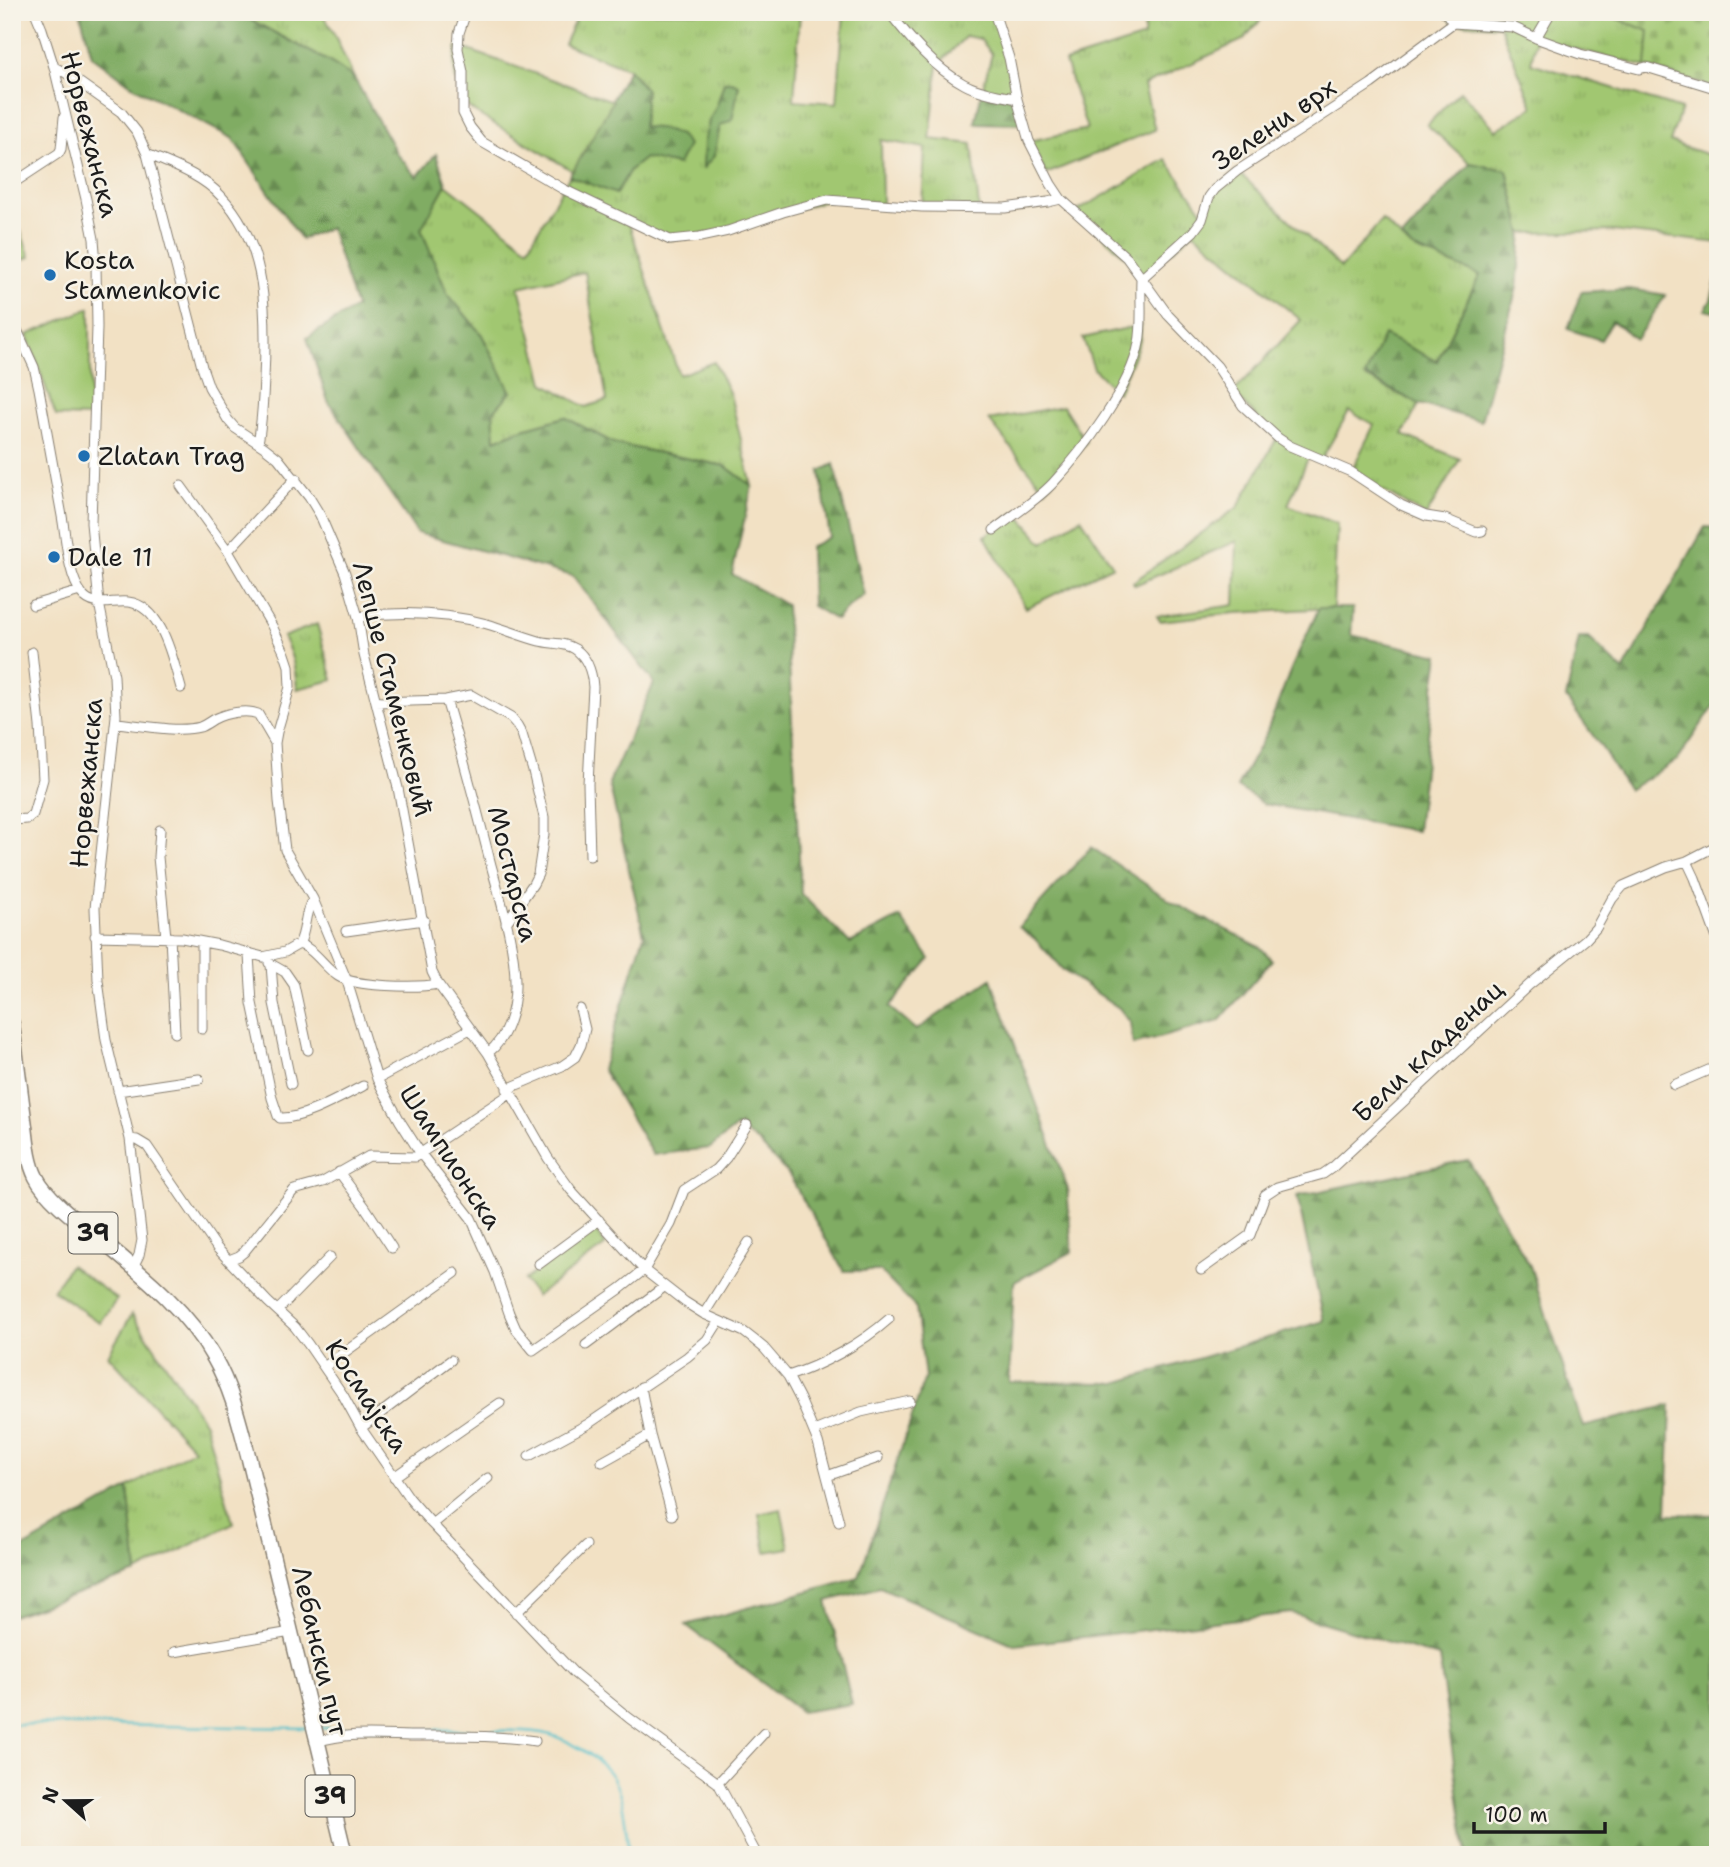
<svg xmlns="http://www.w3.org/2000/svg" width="1730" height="1867" viewBox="0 0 1730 1867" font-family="'Shantell Sans',sans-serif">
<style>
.grass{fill:url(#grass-tufts);stroke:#5e7246;stroke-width:2;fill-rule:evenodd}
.forest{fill:url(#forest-firs);stroke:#4e6440;stroke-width:2}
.cemetery{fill:url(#cemetery-stones);stroke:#5e7246;stroke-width:2}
.park{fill:#a1c771;stroke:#5e7246;stroke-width:2}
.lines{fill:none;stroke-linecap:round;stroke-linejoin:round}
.stream{stroke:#52bfc9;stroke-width:2.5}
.minor-casing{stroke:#877e70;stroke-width:11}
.primary-casing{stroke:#877e70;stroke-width:17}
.minor{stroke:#fff;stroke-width:9}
.primary{stroke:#fff;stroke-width:14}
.poi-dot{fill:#1f6fb2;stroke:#f7f3e8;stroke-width:2.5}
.labels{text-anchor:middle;stroke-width:5;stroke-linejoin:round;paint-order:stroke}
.shield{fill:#f7f3e8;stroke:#5e5c59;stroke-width:2}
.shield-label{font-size:24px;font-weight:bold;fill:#1c1c1c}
.street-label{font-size:26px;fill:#1c1c1c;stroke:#f7f3e8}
.poi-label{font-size:26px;fill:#1c1c1c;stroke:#f7f3e8;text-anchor:start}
</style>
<defs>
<pattern id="grass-tufts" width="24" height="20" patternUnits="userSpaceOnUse" patternTransform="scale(1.75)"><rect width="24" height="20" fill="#a1c771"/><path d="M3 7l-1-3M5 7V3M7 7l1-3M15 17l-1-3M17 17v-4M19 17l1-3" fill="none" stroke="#8aaa61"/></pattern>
<pattern id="forest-firs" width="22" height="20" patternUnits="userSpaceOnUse" patternTransform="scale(1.75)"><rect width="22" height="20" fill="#80ac63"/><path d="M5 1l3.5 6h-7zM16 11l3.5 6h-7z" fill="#688b51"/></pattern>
<pattern id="cemetery-stones" width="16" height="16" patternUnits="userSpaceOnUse" patternTransform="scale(1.75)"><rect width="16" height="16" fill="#a1c771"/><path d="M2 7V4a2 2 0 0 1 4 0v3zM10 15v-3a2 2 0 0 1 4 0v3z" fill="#8aaa61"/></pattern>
</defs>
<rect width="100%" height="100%" fill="#f7f3e8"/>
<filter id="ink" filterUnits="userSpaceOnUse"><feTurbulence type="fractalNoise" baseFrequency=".0143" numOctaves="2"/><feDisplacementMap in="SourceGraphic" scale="14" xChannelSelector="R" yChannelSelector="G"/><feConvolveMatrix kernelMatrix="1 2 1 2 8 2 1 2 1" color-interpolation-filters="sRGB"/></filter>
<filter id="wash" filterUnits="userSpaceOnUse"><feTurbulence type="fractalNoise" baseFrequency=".00686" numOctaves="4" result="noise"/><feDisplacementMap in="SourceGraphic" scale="28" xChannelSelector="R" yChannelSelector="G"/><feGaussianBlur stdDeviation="1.57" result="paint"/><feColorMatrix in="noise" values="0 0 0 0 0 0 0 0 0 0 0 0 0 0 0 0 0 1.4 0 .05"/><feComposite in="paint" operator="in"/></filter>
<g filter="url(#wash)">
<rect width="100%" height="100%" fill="#f2e1c4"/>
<path class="grass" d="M236,12h85l11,17 22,49 -24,-16z
M579,12h221l-6,88 43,3 7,-91h150l23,87 -35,-8 10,-37 -12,-15 -14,-3 -28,29 -8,74 42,5 7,64 -57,-1 3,-59 -44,-8 1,64 -55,-4 -99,31 -58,9 -42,-19 51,154 35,-13 16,32 22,92 -27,-20 -110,-22 -50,-27 -42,12 -28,11 -2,-28 -11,-77 -35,-42 -26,-64 25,-45 82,64 85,-147 16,-32 -65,-25zM585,272l22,128 -21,7 -42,-24 -25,-96z
M1145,12h123l-25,28 -99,45 11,45 -109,44 -17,-33 58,-12 -22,-67 79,-25z
M1444,12h156l49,19 -3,36 -110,-28 -5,24 150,46 -11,33 48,16v85l-105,-12 -91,2 -15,-63 -37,-7 -43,-38 33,-34 36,39 37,-23 -33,-81 -47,-3z
M1166,159l37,53 6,-15 28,-26 104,97 41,-48 30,28 68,27 -43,86 -72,16 54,27 -16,31 57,24 -34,57 -75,-44 23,-47 -25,-14 -28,49 -12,-4 -21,49 49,19 -4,84 -98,5 -75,8 -3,-5 78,-11 2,-64 -102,44 -2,-3 105,-75 39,-69 -44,-45 68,-73 -108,-88 -52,47 -14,-21 -51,-46z
M1141,325l-1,16 -22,52 -24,-24 -11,-31z
M1063,406l23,36 -41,48 -56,-70z
M1016,512l27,31 38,-25 32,48 -87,42 -41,-72z
M317,624l16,56 -36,9c-2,-22 -4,-33 -14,-52z
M132,1314l73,109 28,100 -96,50 -9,-85 66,-39 -86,-94z"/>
<path class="forest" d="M80,12h156l94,50 24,16 43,76 20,23 19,-23 10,30 -25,45 26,64 35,42 29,57 -18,20 2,28 28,-11 42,-12 50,27 110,22 27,20 -20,88 54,31 15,289 49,49 50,-26 30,42 -41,48 27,23 75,-51 76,208 5,65 -58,30 -5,100 107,1 208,-62 -27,-125 171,-36 62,106 53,161 88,-22 -4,109 51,1v340h-251l-28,-198 -148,-44 -276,32 -135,-58 -53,14 25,103 -51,8 -115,-87 173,-48 66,-200 -9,-69 -36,-37h-36l-55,-96 -31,-33 -22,-15 -26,21 -57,7 -51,-86 42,-134 -35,-152 45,-100 -81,-107 -156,-43 -89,-132 -21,-63 49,-31 -26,-79 -29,11 -69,-101 -98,-51 -42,-31z
M629,69l17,21 -3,37 15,1 22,7 8,10 -10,20 -33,-7 -15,12 -14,24 -47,-18z
M724,82h8l7,3 -7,35 -12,6 -6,30 -11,12 1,-26 5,-21 8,-16z
M982,91l35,8 6,25 -48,-1z
M1470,163l37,7 15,63 -5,54 -36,134 -62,-17 -54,-28 19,-41 53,26 43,-86 -68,-27 -10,-10z
M1718,273v40l-13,-3 6,-10z
M1629,289l37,6 -30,44 -24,-18 -11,19 -33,-11 13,-37z
M834,464l30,131 -17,13 -11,12 -24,-14 -2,-59 20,-10 -10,-66z
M1705,527l13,1v172l-41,60 -49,30 -26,-42 -36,-50 13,-60h10l34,33z
M1319,608h34l-2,27 88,20 -7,46 -15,130 -153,-27 -27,-17 28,-51 26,-67z
M1091,847l81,55 88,45 12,13 -53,61 -86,24 -3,-23 -11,-14 -55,-37 -29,-32 -16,-12z
M128,1488l9,85 -125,43v-62z"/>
<path class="cemetery" d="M1600,12h118v77l-72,-22 3,-36z"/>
<path class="park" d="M457,46l156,55 -40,70 -97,-58 -14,-11 -7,-25 -1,-15z
M12,208l18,49 -18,7z
M90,308v109l-34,-1 -29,-81z
M594,1229l12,16 -70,51 -12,-16z
M70,1265l47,34 -17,24 -47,-33z
M781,1509l8,39 -23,4 -7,-38z"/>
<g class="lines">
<path class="stream" d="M12,1724l296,4
M318,1728l207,3c7,1 15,1 22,3 21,5 57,26 67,46 11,22 12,50 15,75"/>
</g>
</g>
<g filter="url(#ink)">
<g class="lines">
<defs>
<path id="minor" d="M35,12l7,17 12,38 32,132 8,40 2,25 1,63 -6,196 8,80 15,73 2,40 -21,192 3,72 8,60 24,99 12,101 -3,15 -6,12
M466,12l-7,21 -1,16 5,23v41l7,14 12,15 81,47 107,51 30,-3 28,-6 55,-19 44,-12 95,7 83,1 43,-6 13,-3
M889,12c21,27 45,56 75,72 16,9 36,11 53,15
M994,12l15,46 8,41 12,42 22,43 10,15 66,59 41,57 49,51 26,40 35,32 12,8 61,26 50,33 25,11 19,3 31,13 6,-1
M1444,12l3,2 6,9
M1536,38l15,-26
M54,67l12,6 55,39 16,20 10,22 55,213 7,20 19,33 7,8 29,19 14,11 31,39 11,18 25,58 13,44 6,38 34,133 34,184 6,12 50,69 60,105 23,32 73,80 41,32 19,12 40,18 9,7 11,9 24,28 12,23 18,43 21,80
M147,154c25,11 55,21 74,42 47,49 46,121 43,183 -1,21 -2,43 -6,64
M12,184l47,-31 2,-4 3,-32
M1141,279l52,-47 9,-12 7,-23 6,-8 22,-18 134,-87 82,-61 60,4 23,11 44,16 59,15 7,-2 72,22
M12,319l22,48 5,22c8,42 15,85 23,127 4,22 6,60 20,78 12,15 30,6 46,8 35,4 45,59 53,86
M181,486l47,65 44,75 13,28 4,12 1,21 -13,45 -2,11 4,58 6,49 28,49 34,82 30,98 23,42 21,33 50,64 24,54 14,41 7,16 17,21 87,-61 24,-19 27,-46 13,-34 32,-21 10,-11 21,-33
M994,530c19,-15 42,-29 59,-47 30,-32 78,-96 86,-140 4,-20 1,-43 2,-64
M228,551l68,-73
M33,605l47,-14
M358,617c43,-6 87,-4 129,7 17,5 34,12 52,17 11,3 26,1 36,8 13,9 17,24 18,38l-5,97 2,72
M446,700c17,55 31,110 45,165 10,36 25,84 24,121 0,24 -8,52 -27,67
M376,702l70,-2 25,-5 40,23 6,7 5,9 11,37 11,46v17l-6,40 -5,10 -27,39
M116,723c23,2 62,10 84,4 5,-2 9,-5 14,-8 12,-6 32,-10 44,-5l17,29
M12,820l15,-1 6,-5 10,-35 -3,-53 -8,-74
M160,830l-2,27 8,80
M1687,861l8,17 23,63
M346,931l78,-11
M95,936l87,2 37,7 44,12 22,-5 14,-8c16,5 25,23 39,32 17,11 80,12 100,8
M170,937l5,96
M299,944c8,-14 4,-30 14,-45
M249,955l3,48 20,95 6,18 2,2c22,2 63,-22 83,-32
M269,963l16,9 9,13 14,65
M271,965l3,38 17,81
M202,1029v-87
M377,1079l93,-50
M1674,1085l44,-19
M507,1089l55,-23 13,-9 6,-12 4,-16 -5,-20
M118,1091l81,-12
M130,1139l7,1 10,6 70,102 51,54 27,25 13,17 35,51 18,33 49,71 22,25 142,149 55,45 89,65 39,72
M12,1155l17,-3
M339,1172l26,35 27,41
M229,1260l10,-4 5,-4 50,-62 29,-8 46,-26 46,1 95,-63
M539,1264l60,-44
M1201,1270l49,-35 15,-40 12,-8 46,-13 10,-7 196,-182 57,-46 10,-11 16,-29 11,-13 43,-19 21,-6 31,-16
M278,1310l52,-53
M704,1314l45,-72
M586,1345l78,-58
M324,1367l131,-94
M788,1376c35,-11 74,-33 101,-57
M641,1387l9,48 22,80
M361,1428l90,-68
M814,1431l47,-19 49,-11
M529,1456l59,-32 99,-67 20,-17 12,-19
M602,1462l48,-27
M827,1476l51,-18
M394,1477l106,-74
M432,1524l56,-46
M516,1613l70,-68
M174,1652l117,-20
M317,1742c32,-11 69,-6 103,-6 38,0 78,-1 115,5
M718,1783l46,-50"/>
<path id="primary" d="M12,1024c4,32 8,63 12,95 3,19 3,40 12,58 12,24 51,51 72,69 40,33 81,67 106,112 18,31 26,67 35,101l96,396"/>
</defs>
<use href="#minor" class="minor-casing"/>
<use href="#primary" class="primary-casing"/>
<use href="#minor" class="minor"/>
<use href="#primary" class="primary"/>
</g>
</g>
<g class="poi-dot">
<circle cx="50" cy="275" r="7"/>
<circle cx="84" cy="456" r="7"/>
<circle cx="54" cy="557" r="7"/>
</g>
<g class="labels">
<g class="shield">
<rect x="68.5" y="1212.5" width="49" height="41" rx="5"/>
<rect x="305.5" y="1775.5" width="49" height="41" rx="5"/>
</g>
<g class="shield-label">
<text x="93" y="1241">39</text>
<text x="330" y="1804">39</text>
</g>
<g class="street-label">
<text transform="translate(1274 124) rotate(-34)" y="9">Зелени врх</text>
<text transform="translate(90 134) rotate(76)" y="9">Норвежанска</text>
<text transform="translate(393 689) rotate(76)" y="9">Лепше Стаменковић</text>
<text transform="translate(86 783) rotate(-85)" y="9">Норвежанска</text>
<text transform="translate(513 874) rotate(76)" y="9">Мостарска</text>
<text transform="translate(1428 1051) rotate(-43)" y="9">Бели кладенац</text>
<text transform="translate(451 1157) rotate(57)" y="9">Шампионска</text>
<text transform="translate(367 1396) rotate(57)" y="9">Космајска</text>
<text transform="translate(320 1651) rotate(77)" y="9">Лебански пут</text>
</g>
<g class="poi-label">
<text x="64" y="269">Kosta<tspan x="64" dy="30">Stamenkovic</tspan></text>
<text x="98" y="465">Zlatan Trag</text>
<text x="68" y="566">Dale 11</text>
</g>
</g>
<rect width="1730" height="1867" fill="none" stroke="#f7f3e8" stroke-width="42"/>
<g transform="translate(66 1801) rotate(291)" stroke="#f7f3e8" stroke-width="5" paint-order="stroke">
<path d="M0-5L12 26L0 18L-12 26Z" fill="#1c1c1c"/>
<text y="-10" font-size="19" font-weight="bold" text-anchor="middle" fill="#1c1c1c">N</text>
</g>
<path d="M1474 1822v10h131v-10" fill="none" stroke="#1c1c1c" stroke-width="3.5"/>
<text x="1485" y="1822" font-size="21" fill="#1c1c1c" stroke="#f7f3e8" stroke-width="5" paint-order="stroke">100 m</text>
</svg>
